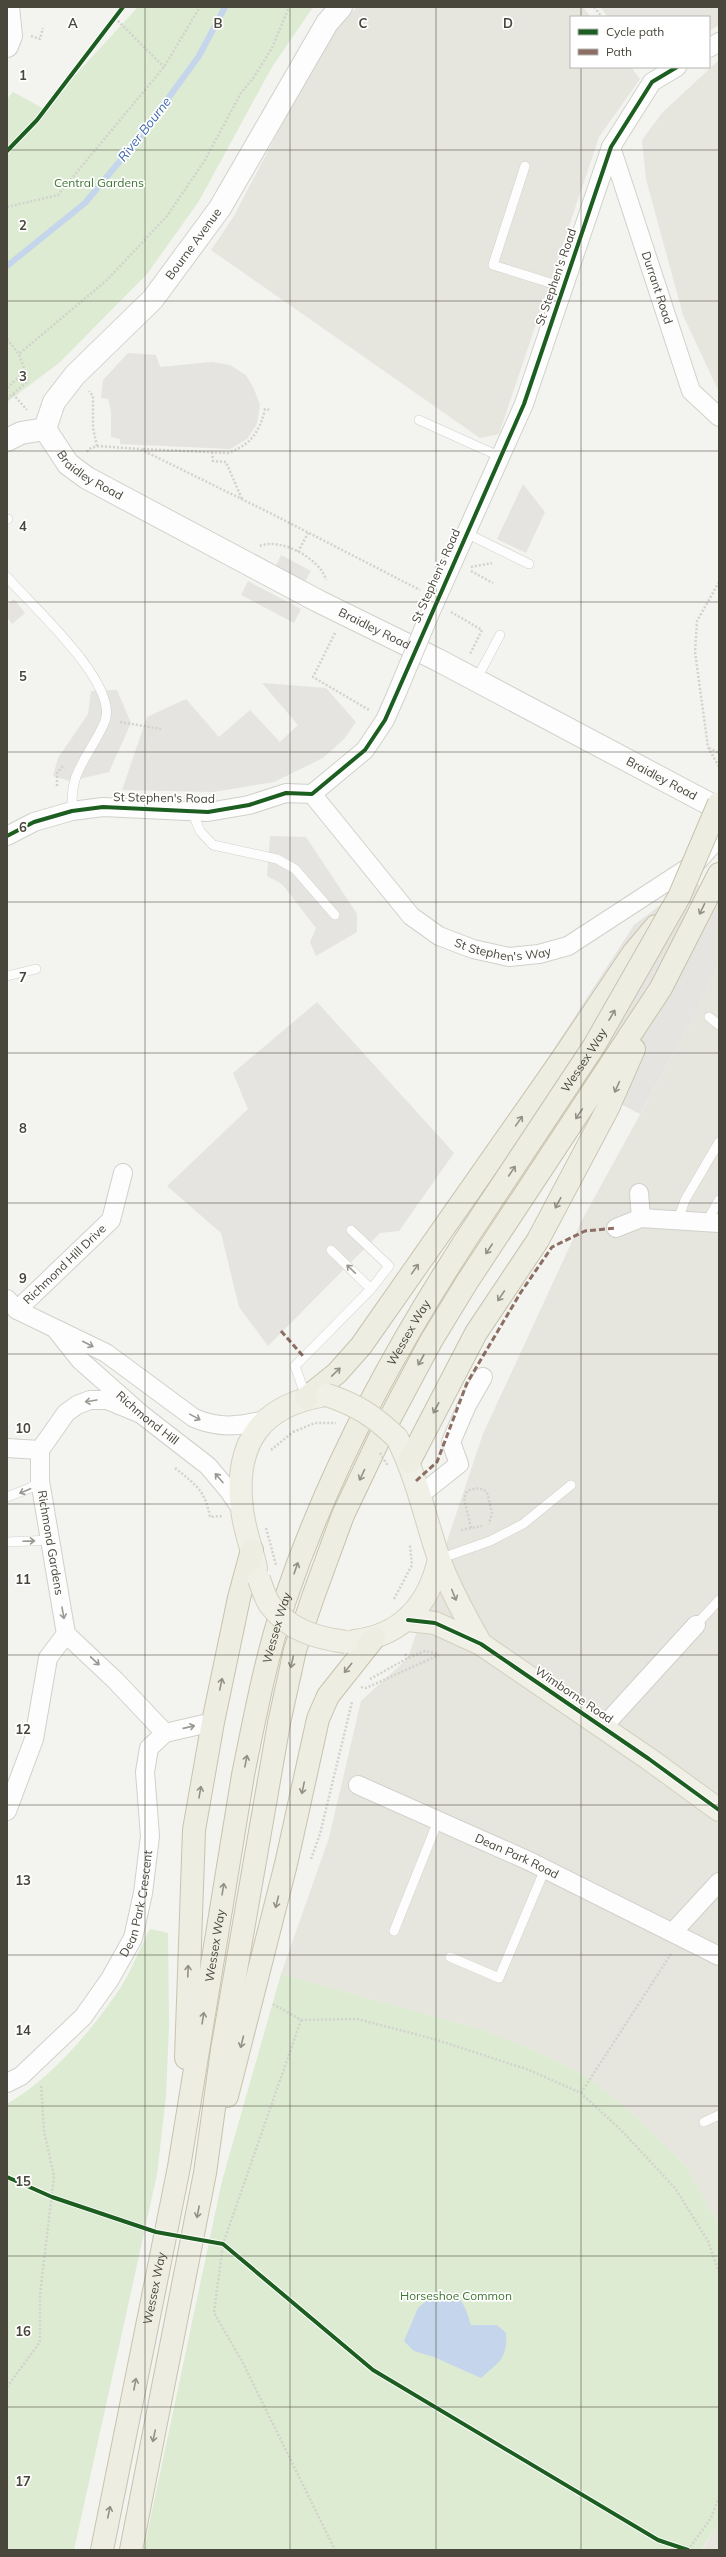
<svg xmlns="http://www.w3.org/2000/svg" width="726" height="2557" viewBox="0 0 726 2557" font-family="Mulish,sans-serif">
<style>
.residential{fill:#e6e5de}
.green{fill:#dcebd2}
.parking{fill:#e5e4e0}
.water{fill:#c4d5ec}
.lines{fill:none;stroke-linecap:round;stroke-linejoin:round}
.stream{stroke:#c4d5ec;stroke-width:6}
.service-casing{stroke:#d1d1cc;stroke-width:10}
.minor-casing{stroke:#d1d1cc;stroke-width:20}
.tertiary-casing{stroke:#d1d1cc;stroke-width:24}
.primary-casing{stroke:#d3d1bf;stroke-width:24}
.trunk-casing{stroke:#c8c3ad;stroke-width:24}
.path{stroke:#d3d2cd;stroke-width:2.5;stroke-dasharray:2 2;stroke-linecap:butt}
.service{stroke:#fdfdfd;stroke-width:9}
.minor{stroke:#fdfdfd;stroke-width:18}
.tertiary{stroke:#fdfdfd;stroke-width:22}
.primary{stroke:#f1f0e6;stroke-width:22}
.trunk{stroke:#eeede2;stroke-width:22}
.minor-bridge-casing{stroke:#d1d1cc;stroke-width:20;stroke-linecap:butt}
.primary-bridge-casing{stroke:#d3d1bf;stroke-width:24;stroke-linecap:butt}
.trunk-bridge-casing{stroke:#c8c3ad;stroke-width:24;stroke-linecap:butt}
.path-bridge{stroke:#d3d2cd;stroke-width:2.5;stroke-dasharray:2 2;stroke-linecap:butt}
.minor-bridge{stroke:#fdfdfd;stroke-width:18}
.primary-bridge{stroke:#f1f0e6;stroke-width:22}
.trunk-bridge{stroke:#eeede2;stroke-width:22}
.quiet{stroke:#8d6e63;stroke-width:3;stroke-dasharray:6 3;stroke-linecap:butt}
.cycleway-casing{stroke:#fff;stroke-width:6}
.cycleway{stroke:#1b5e20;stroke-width:4}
.oneway{stroke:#939186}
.oneway2{stroke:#9a9892}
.oneway3{stroke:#959288}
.grid{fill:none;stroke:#49463b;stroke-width:1;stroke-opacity:0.55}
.labels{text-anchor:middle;stroke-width:3.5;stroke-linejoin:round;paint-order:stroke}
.park-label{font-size:12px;fill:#407633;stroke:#fff}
.street-label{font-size:12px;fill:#49463b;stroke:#fff}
.water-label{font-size:13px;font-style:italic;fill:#3d69ab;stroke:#fff}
.grid-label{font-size:13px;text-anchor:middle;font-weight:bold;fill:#49463b;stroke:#fff;stroke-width:3.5;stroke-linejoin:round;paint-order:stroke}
</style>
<rect width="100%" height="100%" fill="#f3f3ef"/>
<path class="residential" d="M357,7h226l8,10h-20v50h60l9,12 -41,58 -100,297 -19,4 -269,-188 23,-34 59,-113 39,-68 11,-16z
M600,7h119v18l-10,6v-14h-101z
M719,60v332l-36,-77 -37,-136 -4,-39 20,-27z
M719,962v1263l-33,-59 -51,-50 -47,-39 -52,-26 -53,-21 -202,-56 48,-136 32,-137 47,-43 75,-224 98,-212 112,-204z
M719,2523v27h-18l4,-5z"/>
<path class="green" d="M138,7h175l-41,60 -73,134 -52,73 -88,89 -52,39v-303l6,-7 31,17z
M150,1929l18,4 1,93 -3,70 -9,78 -83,376h-67v-446c46,-27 84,-73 114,-117 11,-18 19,-39 29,-58z
M281,1974l202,56 53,21 52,26 47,39 51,50 33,59v298l-18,27 -557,-1 78,-368z"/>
<path class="parking" d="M128,353l28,2 4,12 52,-5 18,3 16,10 8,14 6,16 -3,19 -10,15 -17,10 -110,-5v-5l-9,-2v-26l-3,-12 -7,-1 2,-18z
M523,484l22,28 -19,41 -29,-14z
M281,555l30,16 -8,14 -29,-15z
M248,581l53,28 -7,14 -53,-28z
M14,599l11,14 -13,11 -5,-7v-12z
M262,683l64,5 30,34 -12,17 -21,19 -49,24 -61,10 -91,-2 25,-73 39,-18 33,38 31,-27 30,32 18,-17z
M117,690l14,33 -22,49 -39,9 -17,-5 5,-18 30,-44 3,-23z
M270,836l36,1 51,77v18l-41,24 -6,-14 6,-14 -34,-44 -15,-8z
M692,881l27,16v65l-26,56 -53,96 -96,-50 90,-139z
M317,1002l137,151 -55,78 -19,2 -112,113 -29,-39 -18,-74 -54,-47 81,-77 -15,-36z"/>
<path class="water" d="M438,2291c24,5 26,11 33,34h26l9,8c2,25 -7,29 -25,45l-47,-21 -20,-6 -10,-10 14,-33z"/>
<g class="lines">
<path class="stream" d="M7,266l78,-63 55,-66 59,-81 26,-49"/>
<defs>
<path id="service" d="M525,166l-32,99 70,22
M419,420l82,37
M7,519h1
M466,533l63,31
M7,577c23,27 112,106 98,144 -7,18 -20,34 -27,51 -6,12 -6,25 -6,39
M476,680l24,-45
M192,811l8,20 13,14 64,14 18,10 40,46
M7,976l29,-7
M709,1017l10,8
M678,1220l7,-20 34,-58
M706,1223l13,-23
M331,1250l40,39
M306,1397l-11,-31 76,-77 18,-23 -38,-36
M7,1497l23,-9 10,-7
M7,1542l44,-2
M439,1559l51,-18 33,-17 48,-39
M696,1625l23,-25
M394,1931l44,-110
M450,1957l49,21 46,-109
M704,2122l15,-7"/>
<g id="minor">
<path d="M709,48l10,-6"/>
<path id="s1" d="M611,147l80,244 28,26"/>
<path d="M431,611l93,-207 87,-257 41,-65 25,-15"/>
<path id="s2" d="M312,794l99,122 28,20 34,13 36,8 30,-3 29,-8 129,-84 17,-19 5,-10"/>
<path d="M7,836l27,-14 38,-11 31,-4 105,5 41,-7 37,-12 26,1 53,-44 20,-30 11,-25"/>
<path d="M639,1193l2,25"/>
<path d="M616,1228l25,-10 78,5"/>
<path d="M7,1299l10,11 89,43 88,65c26,11 45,8 71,2"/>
<path id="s3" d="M17,1310l94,-90 12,-47"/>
<path id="s4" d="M57,1331l23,29 61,54 67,52 21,25 13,19"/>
<path id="s5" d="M141,1414l-34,-14h-17l-13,5 -11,8 -26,37v31l26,153 50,47 49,52"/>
<path d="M7,1448l33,2"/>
<path d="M420,1495l39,-31 -8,-22 16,-37 16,-28"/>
<path d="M603,1727l93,-102"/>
<path id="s6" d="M358,1785l171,76 190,95"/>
<path d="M7,1811l27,-72 14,-81 18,-24"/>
<path d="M673,1932l46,-50"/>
<path id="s7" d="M7,2083l14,-7 62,-59 27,-38 23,-41 10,-45 7,-57 -5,-64 4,-24 16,-15 48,-11"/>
</g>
<g id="tertiary">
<path d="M7,46l4,-10 -3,-29"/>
<path id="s8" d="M45,429l23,35 19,14 231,123 120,59 281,149"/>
<path id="s9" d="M45,429l9,-27 21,-27 78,-76 67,-91 107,-185 14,-16"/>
<path d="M7,440l14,-7 24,-4"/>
</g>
<path id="primary" d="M397,1438c20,39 28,80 42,121 11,30 26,57 42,85
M256,1568c-4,-19 -12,-39 -14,-59 -8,-65 18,-104 84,-114
M408,1620l27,3 46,21 168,115 70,51
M355,1641c48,-6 74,-37 84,-82"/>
<g id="trunk">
<path d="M306,1398l31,-25 24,-27 201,-287 72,-107 22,-26"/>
<path d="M409,1462l67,-129 62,-93 70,-132 26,-59"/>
<path d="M186,2058l8,-228 19,-108 26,-124 13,-48"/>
<path d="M227,2096l59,-232 32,-145 10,-23 46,-58"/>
<path id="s10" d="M102,2550l77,-383 64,-392c12,-59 23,-118 42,-175 48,-142 121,-272 205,-397"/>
<path d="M131,2550l74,-377 17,-123 57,-327 16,-73 18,-53 30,-82 39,-82 49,-92 36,-59 194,-294 58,-114"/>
</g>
</defs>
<use href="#service" class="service-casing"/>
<use href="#minor" class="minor-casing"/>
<use href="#tertiary" class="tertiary-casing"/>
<use href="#primary" class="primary-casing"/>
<use href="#trunk" class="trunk-casing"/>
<path class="path" d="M594,7l8,10
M115,18l49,49
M31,36l9,3 3,-11
M7,207l51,-12 106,-128 36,-60
M7,339l12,15
M7,388l18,-17 -6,-17 88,-74 60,-64 38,-56 36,-67 13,-16 18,-29 17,-41
M13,394l14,16
M7,399l21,-18 -3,-10
M97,446l43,3 132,65 148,76
M143,449l85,4c23,-8 32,-22 37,-44l6,1
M87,452l2,-3 8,-3 -4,-18v-32l-4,-5
M212,452l1,9 13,1 16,37
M260,546c20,-9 61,13 66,34
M298,552l10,-19
M471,567l21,-4
M471,571l22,12
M719,582l-22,39 -2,31 13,95 11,20
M451,612l31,18 -12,24
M335,633l-22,44 56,33
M120,722l41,7
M709,748l10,5
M57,786v-13l6,-7
M271,1450l22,-18
M175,1468c21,17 30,22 35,49l12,-1
M471,1528l-7,-30 3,-7c9,-3 13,-4 20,1l5,21 -3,11
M461,1530l21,-4
M394,1599l18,-34 -2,-20
M405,1654l3,4
M370,1679l38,-21 17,-7 14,3
M361,1687l5,1 73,-33
M311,1859l9,-25 32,-132
M273,2004l28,16 -78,224 -9,69 28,48 93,189
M301,2020l56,-1 77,20 95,31 52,23 41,38 53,57 33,53 11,32
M581,2093l90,-139
M7,2387l33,-45v-48l14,-118 -10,-45 -3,-47
M688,2550l23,-32 8,-21"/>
<use href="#service" class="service"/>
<use href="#minor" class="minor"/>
<use href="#tertiary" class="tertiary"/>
<use href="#primary" class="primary"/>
<use href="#trunk" class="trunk"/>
<defs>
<path id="minor-bridge" d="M396,695l35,-84"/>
<path id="primary-bridge" d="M327,1395c30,10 47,21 70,43
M259,1579c3,8 6,19 11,26 19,25 46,33 76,37"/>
<g id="trunk-bridge">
<path id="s11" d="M490,1203l104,-157 85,-149 40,-94"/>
</g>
</defs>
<use href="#minor-bridge" class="minor-bridge-casing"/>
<use href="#primary-bridge" class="primary-bridge-casing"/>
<use href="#trunk-bridge" class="trunk-bridge-casing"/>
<path class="path-bridge" d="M293,1432l22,-9h21
M380,1453l8,13
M266,1528l10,37"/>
<use href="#minor-bridge" class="minor-bridge"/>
<use href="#primary-bridge" class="primary-bridge"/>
<use href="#trunk-bridge" class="trunk-bridge"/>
<path class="quiet" d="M281,1331l22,25
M416,1481l21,-19 30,-79 54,-91 31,-45 33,-16 31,-3"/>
<defs>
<path id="cycleway" d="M7,151l30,-31 86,-113
M7,836l27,-14 38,-11 31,-4 105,5 41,-7 37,-12 26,1 53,-44 20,-30 139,-316 87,-257 41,-65 25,-15
M408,1620l27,3 46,21 168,115 70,51
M7,2177l45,20 104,35 67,12 150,126 285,170 30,10"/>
</defs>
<use href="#cycleway" class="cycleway-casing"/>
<use href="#cycleway" class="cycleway"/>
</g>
<defs><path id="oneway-shaft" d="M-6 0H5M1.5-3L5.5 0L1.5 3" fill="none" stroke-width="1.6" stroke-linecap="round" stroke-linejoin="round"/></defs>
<g class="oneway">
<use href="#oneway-shaft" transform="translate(702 909) rotate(116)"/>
<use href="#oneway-shaft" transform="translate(612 1015) rotate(-60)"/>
<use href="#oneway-shaft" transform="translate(617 1087) rotate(114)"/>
<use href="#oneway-shaft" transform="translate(579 1114) rotate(124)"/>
<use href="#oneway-shaft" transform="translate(519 1121) rotate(-55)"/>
<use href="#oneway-shaft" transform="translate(512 1171) rotate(-56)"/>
<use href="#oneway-shaft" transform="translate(558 1203) rotate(118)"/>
<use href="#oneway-shaft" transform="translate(489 1249) rotate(123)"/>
<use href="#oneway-shaft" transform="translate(415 1269) rotate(-55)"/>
<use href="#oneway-shaft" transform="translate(501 1296) rotate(124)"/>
<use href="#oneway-shaft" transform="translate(421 1360) rotate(119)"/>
<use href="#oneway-shaft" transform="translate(336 1372) rotate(-44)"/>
<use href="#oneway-shaft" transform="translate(436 1408) rotate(118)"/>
<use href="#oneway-shaft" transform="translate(362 1475) rotate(115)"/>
<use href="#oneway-shaft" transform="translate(296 1568) rotate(-71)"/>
<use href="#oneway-shaft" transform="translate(292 1662) rotate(102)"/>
<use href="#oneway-shaft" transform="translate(348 1668) rotate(129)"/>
<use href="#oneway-shaft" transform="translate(221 1684) rotate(-78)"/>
<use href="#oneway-shaft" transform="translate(246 1761) rotate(-79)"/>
<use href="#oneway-shaft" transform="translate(303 1788) rotate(102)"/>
<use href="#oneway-shaft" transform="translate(200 1792) rotate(-80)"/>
<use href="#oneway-shaft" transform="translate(223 1889) rotate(-81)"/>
<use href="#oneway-shaft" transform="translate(277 1902) rotate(104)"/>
<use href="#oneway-shaft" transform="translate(188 1971) rotate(-88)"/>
<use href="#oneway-shaft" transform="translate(203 2018) rotate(-81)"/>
<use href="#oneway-shaft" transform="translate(242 2042) rotate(104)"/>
<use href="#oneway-shaft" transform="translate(198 2212) rotate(101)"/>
<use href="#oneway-shaft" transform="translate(135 2384) rotate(-79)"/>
<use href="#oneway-shaft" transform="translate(154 2436) rotate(102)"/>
<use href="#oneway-shaft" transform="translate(109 2512) rotate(-78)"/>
</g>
<g class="oneway2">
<use href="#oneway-shaft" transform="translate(351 1269) rotate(-136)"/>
<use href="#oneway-shaft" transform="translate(88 1344) rotate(27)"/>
<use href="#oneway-shaft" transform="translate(91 1401) rotate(171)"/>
<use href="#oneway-shaft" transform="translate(195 1417) rotate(29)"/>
<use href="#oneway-shaft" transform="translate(219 1478) rotate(-131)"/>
<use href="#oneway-shaft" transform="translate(25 1491) rotate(157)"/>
<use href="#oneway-shaft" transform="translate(29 1541) rotate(-2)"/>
<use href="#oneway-shaft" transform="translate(63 1613) rotate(80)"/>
<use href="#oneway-shaft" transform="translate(95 1661) rotate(43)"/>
<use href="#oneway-shaft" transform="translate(189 1727) rotate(-13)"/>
</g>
<use class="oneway3" href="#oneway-shaft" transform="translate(454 1595) rotate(68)"/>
<path class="grid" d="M145,7v2543M290,7v2543M436,7v2543M581,7v10M581,67v2483M7,150h712M7,301h712M7,451h712M7,602h712M7,752h712M7,902h712M7,1053h712M7,1203h712M7,1354h712M7,1504h712M7,1655h712M7,1805h712M7,1955h712M7,2106h712M7,2256h712M7,2407h712"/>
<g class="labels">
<g class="park-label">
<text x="99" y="187">Central Gardens</text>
<text x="456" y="2300">Horseshoe Common</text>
</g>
<g class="street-label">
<text dy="4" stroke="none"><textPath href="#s9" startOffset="240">Bourne Avenue</textPath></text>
<text transform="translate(556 277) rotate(-71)" y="4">St Stephen's Road</text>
<text dy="4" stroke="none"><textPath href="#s1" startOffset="148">Durrant Road</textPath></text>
<text dy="4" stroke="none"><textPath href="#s8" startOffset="66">Braidley Road</textPath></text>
<text transform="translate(436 576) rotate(-66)" y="4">St Stephen's Road</text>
<text dy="4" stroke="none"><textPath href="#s8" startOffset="390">Braidley Road</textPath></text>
<text dy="4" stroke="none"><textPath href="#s8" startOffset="714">Braidley Road</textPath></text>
<text transform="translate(164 798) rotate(1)" y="4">St Stephen's Road</text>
<text dy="4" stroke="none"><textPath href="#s2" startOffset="258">St Stephen's Way</textPath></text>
<text dy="4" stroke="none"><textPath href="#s11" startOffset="171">Wessex Way</textPath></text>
<text dy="4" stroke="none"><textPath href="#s3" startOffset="66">Richmond Hill Drive</textPath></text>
<text dy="4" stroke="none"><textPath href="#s10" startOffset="1263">Wessex Way</textPath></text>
<text dy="4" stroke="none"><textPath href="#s4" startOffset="126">Richmond Hill</textPath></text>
<text dy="4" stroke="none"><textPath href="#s5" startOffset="220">Richmond Gardens</textPath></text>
<text dy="4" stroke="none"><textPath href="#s10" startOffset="939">Wessex Way</textPath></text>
<text transform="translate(574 1695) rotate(34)" y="4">Wimborne Road</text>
<text dy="4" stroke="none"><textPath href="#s6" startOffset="174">Dean Park Road</textPath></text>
<text dy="4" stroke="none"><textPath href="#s7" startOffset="229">Dean Park Crescent</textPath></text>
<text dy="4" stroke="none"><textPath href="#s10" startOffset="615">Wessex Way</textPath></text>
<text dy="4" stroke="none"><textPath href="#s10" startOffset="267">Wessex Way</textPath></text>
</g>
<g class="water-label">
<text transform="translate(144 129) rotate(-52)" y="5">River Bourne</text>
</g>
</g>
<g class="grid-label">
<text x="73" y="28">A</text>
<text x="218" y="28">B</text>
<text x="363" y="28">C</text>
<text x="508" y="28">D</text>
<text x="23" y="80">1</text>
<text x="23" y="230">2</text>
<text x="23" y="381">3</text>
<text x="23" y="531">4</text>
<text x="23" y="681">5</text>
<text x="23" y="832">6</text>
<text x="23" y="982">7</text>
<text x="23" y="1133">8</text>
<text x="23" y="1283">9</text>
<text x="23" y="1433">10</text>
<text x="23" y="1584">11</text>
<text x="23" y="1734">12</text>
<text x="23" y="1885">13</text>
<text x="23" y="2035">14</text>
<text x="23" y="2186">15</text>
<text x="23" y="2336">16</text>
<text x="23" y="2486">17</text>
</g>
<rect width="726" height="2557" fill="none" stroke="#49463b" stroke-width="16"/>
<rect x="570" y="16" width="140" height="52" fill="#ffffff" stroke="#b6b5b1"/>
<rect x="578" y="29" width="20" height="6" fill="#1b5e20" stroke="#b6b5b1"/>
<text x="606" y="36" font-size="12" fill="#49463b">Cycle path</text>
<rect x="578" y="49" width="20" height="6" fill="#8d6e63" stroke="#b6b5b1"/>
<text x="606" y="56" font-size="12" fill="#49463b">Path</text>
</svg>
